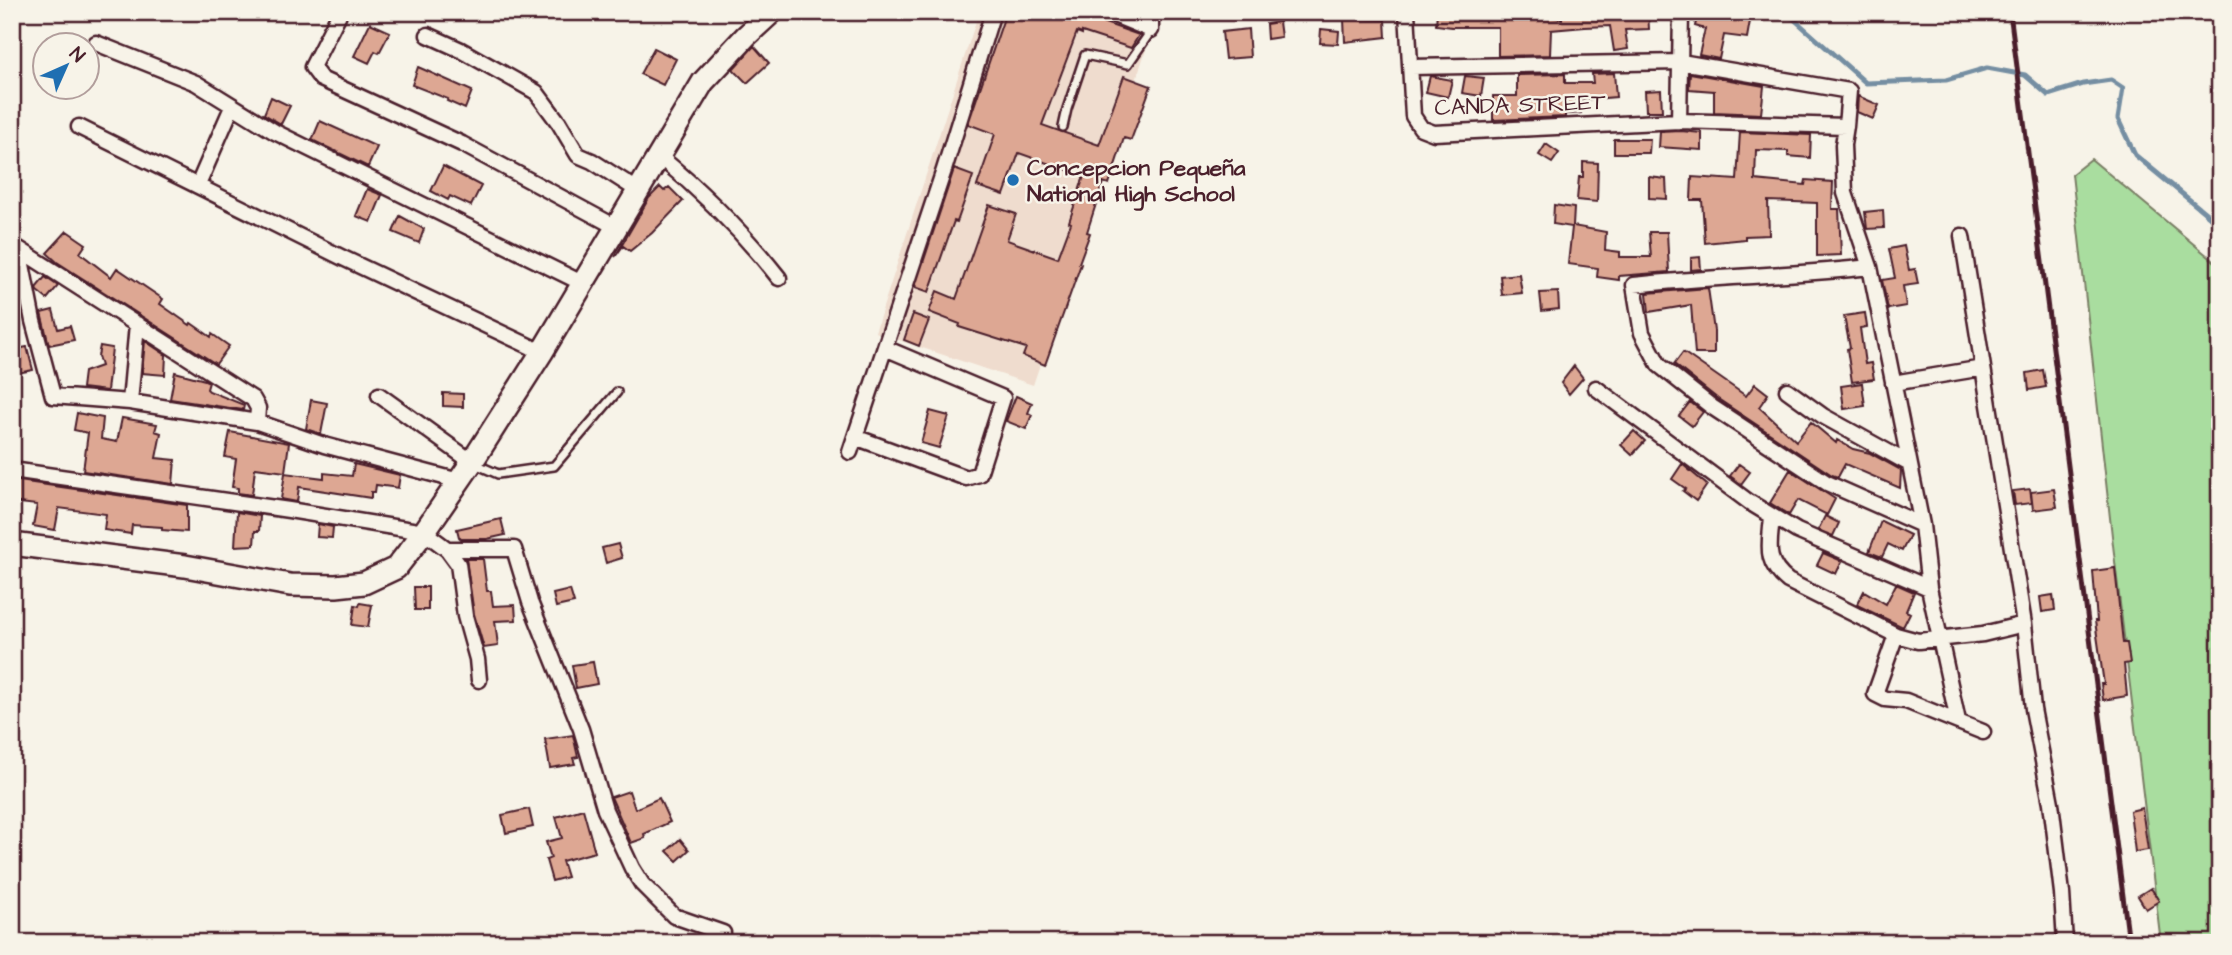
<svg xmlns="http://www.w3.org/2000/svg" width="2232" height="955" viewBox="0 0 2232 955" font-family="'Architects Daughter',sans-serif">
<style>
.built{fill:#efdcce}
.green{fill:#a9dd9f;stroke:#7a7e65;stroke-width:2}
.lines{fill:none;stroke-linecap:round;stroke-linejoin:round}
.stream{stroke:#748ea2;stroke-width:5}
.building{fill:#dda793;stroke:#4a1f2b;stroke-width:2}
.lane-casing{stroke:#4a1f2b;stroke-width:12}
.street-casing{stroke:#4a1f2b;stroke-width:19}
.secondary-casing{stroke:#4a1f2b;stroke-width:26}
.lane{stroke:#f7f3e8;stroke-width:7}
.street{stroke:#f7f3e8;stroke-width:14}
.secondary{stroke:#f7f3e8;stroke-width:21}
.rail{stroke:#4a1f2b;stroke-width:5}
.poi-dot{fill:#1f6fb2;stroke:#f7f3e8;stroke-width:2.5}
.labels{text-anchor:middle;stroke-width:5;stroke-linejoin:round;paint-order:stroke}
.street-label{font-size:23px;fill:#4a1f2b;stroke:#f7f3e8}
.poi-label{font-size:23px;font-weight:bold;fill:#4a1f2b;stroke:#f7f3e8;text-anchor:start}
</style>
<rect width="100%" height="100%" fill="#f7f3e8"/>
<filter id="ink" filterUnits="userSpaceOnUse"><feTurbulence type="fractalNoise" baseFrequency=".0143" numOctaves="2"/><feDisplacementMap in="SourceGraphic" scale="14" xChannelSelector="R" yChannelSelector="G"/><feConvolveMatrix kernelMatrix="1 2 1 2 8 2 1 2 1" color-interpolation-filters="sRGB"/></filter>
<g filter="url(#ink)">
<path class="built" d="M979,12h131l43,17 -120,356 -158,-53z"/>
<path class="green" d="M2091,159l129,107v677h-59l-48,-398 -41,-371z"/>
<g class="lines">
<path class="stream" d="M1786,12l80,71 80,-3 41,-12 38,7 23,20 35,-11 28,-4 12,8 -5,31 17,36 85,70"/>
</g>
<path class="building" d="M1006,12h83l-1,5 51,18 -8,13 -49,-16v2l-5,-2 -35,93 57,20 25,-69 27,10 -20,54 -7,-2 -15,46 -6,-2 -16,50 3,1 -11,30 2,1 -36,101 -22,-9 3,-8 -67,-21 1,-3 -31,-12 8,-21 19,8 33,-94 27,9 -9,26 51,18 13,-35 -2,-1 15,-46 -65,-23 -15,42 -27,-9 18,-52 -27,-10z
M1437,12l31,4v-4h29l39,2 26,5v-7h86l1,17 -24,1 3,19 -14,2 -4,-25 -25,1 -34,3 -1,25 -52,1v-29h-46l-16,-2z
M1698,13l24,6 1,-3 27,5 -3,17 -23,-3 -5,24 -20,-4 6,-26 -10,-3z
M1344,19l41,1 1,17 -41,5z
M1279,22l2,15 -14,2 -1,-15z
M370,23l20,9 -11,21 -4,-2 -6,12 -15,-7z
M1248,29l2,28 -25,2 -3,-27z
M1321,29l18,2 -1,13 -18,-1z
M754,46l15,17 -22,20 -14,-14z
M654,48l22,11 -13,26 -23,-11z
M418,67l54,24 -7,18 -18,-8 1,-2 -36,-14z
M1614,73l2,24 -35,3v13l-16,1v3l-72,3v-24h24v-21l48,-1v9h28l-1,-9z
M1690,73l74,13 -3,28 -47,-2v-21l-25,-2z
M1430,76l22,4 -4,17 -22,-5z
M1465,76l19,2 -3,18 -19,-3z
M1661,90l1,21h-16l-1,-20z
M1858,96l21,9 -6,14 -16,-7z
M271,97l19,9 -9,18 -17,-10z
M320,121l57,26 -9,20 -56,-27z
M1681,131l21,2v17l-43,-3 1,-15z
M1740,132l71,3 -1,23 -22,-2v-5l-32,-1 -1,30 50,5 1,-5 27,2 -1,27h7l2,46 -24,1v-53l-49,-2 1,34 -24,1v3l-40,4 -3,-43h-11l1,-23 45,3z
M1614,139h36l-1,14h-35z
M1546,144l13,9 -7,10 -13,-8z
M1583,162l15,1 -1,39 -20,-2 2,-23h4z
M443,166l38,20 -10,20 -21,-10 -2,4 -17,-9z
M954,169l19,7 -16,46 -3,-1 -25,71 -14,-5z
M1649,177l17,2 1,20 -18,-1z
M660,187l4,4 5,-4 14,14 -31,32 -22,18 -7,-5 -8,11 34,-59z
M367,189l15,6 -11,27 -15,-6z
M1554,205l20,3 -1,18 33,6 -1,18 15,2v5h31l-2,-25h18l2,40 -50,4v4l-22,-3 1,-9 -30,-4 4,-37 -19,-3z
M1883,210l1,18 -17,1 -2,-17z
M400,216l24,13 -5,14 -26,-11z
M67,231l19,13 -6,9 31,24 6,-9 46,31 -3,5 30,21 1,-2 20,14 1,-3 17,12 -13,18 -159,-102 -10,-9z
M1904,246l5,24 6,-1 3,15 -15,2 3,20 -18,3 -6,-29 13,-2 -6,-29z
M1700,257l1,12 -10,1v-12z
M1519,274l3,19 -20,2 -2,-19z
M45,277l13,9 -11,13 -10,-8 -1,-3z
M1708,288l6,43v23h-19l-4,-49 -42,7 -2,-19z
M1558,292l1,17 -17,2 -2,-18z
M53,310l5,19 12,-3 4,14 -25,5 -8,-32z
M1865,313l2,14 -7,1 5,36 6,-1 3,16 -22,3 -5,-33 3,-1 -6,-32z
M913,314l16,6 -10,26 -15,-6z
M145,341l21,14 -1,20 -23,-2z
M100,346l12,2 -5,43 -25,-3 2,-16 17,-6 -3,-10z
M27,347l6,23 -21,4v-24z
M1683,352l63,44 9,-12 13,10 -9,13 37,34 15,-19 25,21 1,-3 16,9 17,4 31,17 -1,18 -55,-24 -7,13 -6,-2 -114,-76 -44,-35z
M1574,366l9,12 -14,16 -8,-11z
M2043,370l3,17 -17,3 -2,-17z
M175,372l30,8 4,2 -2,7 2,2 35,14 -1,5 -73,-11z
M1862,383l3,23 -21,3 -3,-23z
M443,393l20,1v13l-20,-1z
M1016,396l16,7 -4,10 4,2 -6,14 -20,-8z
M311,400l16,3 -6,31 -15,-5z
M1690,402l13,10 -11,14 -13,-10z
M930,411l19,5 -10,32 -18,-5z
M77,413l26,5 -2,21 16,3 5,-24 35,6 -2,7 6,2 -5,25 19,2 -2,24 -90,-13 5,-38 -14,-3z
M1634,431l11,10 -13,14 -11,-10z
M230,432l59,11 -4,29 -30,-4 -3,27 -14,-2v-5l-6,-1 4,-28 -11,-2z
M354,464l46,11 -2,13 -22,-3 -1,7h-4v6l-72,-11 -2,15 -16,-3 4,-26 39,5v-5l28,3z
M1682,464l25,21 -11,16 -13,-10 3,-2 -14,-10z
M1739,464l11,8 -9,12 -11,-8z
M1790,470l45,29 -8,16 -29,-15 -9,15 -19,-12z
M12,480l175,25v27l-25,-2v-3l-30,-2 -1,9 -27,-4 2,-16 -47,-6 -4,22 -22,-4 4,-21 -25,-3z
M2030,489l2,14 -17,2 -2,-14z
M2054,489l3,18 -24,3 -2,-18z
M237,512l23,4 -1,15h-4l-1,14 -19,1z
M1825,516l14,7 -6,13 -15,-6z
M501,519l4,16 -18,4h-26l-2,-2 -2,-8z
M1881,521l29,14 -8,16 -14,-7 -6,13 -13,-5z
M318,524l15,3 -1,11 -15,-1z
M618,544l4,14 -16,5 -4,-15z
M1823,553l19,8 -6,13 -19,-9z
M466,559h17l4,32h4l2,15 22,-1 1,15 -21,1 3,25 -14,2 -10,-34z
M2115,568l8,75h4l3,20 -6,1 3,32 -24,4 -2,-16h3l-9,-63h2l-4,-50z
M1896,584l18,8 -8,19 4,2 -7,14 -46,-22 7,-14 22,13z
M414,587h14v23h-13z
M570,590l4,13 -18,4 -3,-13z
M2053,595l2,15 -13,2 -2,-15z
M360,603l12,2 -4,22 -16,-2 3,-20 4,1z
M593,662l4,22 -21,4 -4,-23z
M573,735l5,22 -5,1 2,6 -25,4 -5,-29z
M629,791l6,18 24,-11 11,24 -26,12 1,4 -14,5 -20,-46z
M2142,808l6,42 -13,2 -5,-41z
M529,809l4,18 -27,6 -4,-18z
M583,809l12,43 -33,9 5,16 -15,4 -6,-21 5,-2 -5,-16 16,-4 -6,-21z
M680,839l9,11 -12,11 -10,-10z
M2151,888l8,13 -13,8 -8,-13z"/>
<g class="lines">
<defs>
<path id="lane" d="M1063,127l4,-18 18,-54 43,9 23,-33
M473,463l25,11 56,-8 63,-74"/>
<path id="street" d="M340,12l-28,55 9,12 141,65 154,83
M1107,12l44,18v-18
M1407,12l6,104 8,12 13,5 245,-12 2,-109
M428,35l33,15 75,42 23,31 19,32 14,6 47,30
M96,43l100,40 79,49 309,152
M1411,67l270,-5 168,29 -3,35
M1679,121l167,5 -3,19 2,48 25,74 52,258 7,63 29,133
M79,127l264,131 199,94
M659,156c46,38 83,75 120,122
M198,185l34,-78
M1962,236l62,388 9,85 18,94 11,90 3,50
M19,249l14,72 20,75 77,6 127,20 67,23 135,36
M19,249l234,150 5,9 -1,14
M1870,267c-78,9 -157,9 -236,18l8,48 17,32 53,42 115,76 95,42
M1893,383l90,-15
M1596,388l153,114 48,29 132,57
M1787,390l36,26 85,47
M379,395l93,67
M130,402l7,-78
M855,437l111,41 13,-4 24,-76 -118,-50
M850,452l94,-282 49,-158
M12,470l277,40 135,22 23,17 11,15 7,52 12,43 2,21
M1772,516c-2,29 -9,45 16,65l108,54 22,6 65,-7 41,-10
M447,549h67l16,53 51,127 24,81 27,58 10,16 32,32 49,17
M1896,635l-21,59 10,5 21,2 77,31"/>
<path id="secondary" d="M12,544l173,22 105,19 46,1 28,-3 32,-15 28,-36 48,-70 70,-110 161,-270 43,-46 26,-24"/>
</defs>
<use href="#lane" class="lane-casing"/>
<use href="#street" class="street-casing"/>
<use href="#secondary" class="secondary-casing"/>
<use href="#lane" class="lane"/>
<use href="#street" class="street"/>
<use href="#secondary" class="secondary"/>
<path class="rail" d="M2010,12l119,931"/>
</g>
</g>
<circle class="poi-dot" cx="1013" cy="180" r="7"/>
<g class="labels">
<g class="street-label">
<text transform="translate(1520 104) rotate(-2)" y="8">CANDA STREET</text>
</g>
<g class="poi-label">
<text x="1027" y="175">Concepcion Pequeña<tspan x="1027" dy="26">National High School</tspan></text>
</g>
</g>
<rect width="2232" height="955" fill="none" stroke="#f7f3e8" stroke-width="42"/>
<rect x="21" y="21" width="2190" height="913" fill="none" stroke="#4a1f2b" stroke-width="2.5" filter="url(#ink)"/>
<g transform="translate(66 66) rotate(45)"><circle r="33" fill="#f7f3e8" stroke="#b29e9c" stroke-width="2"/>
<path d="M0-5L12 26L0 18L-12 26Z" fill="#1f6fb2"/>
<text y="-10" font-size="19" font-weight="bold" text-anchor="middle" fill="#4a1f2b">N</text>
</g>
</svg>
